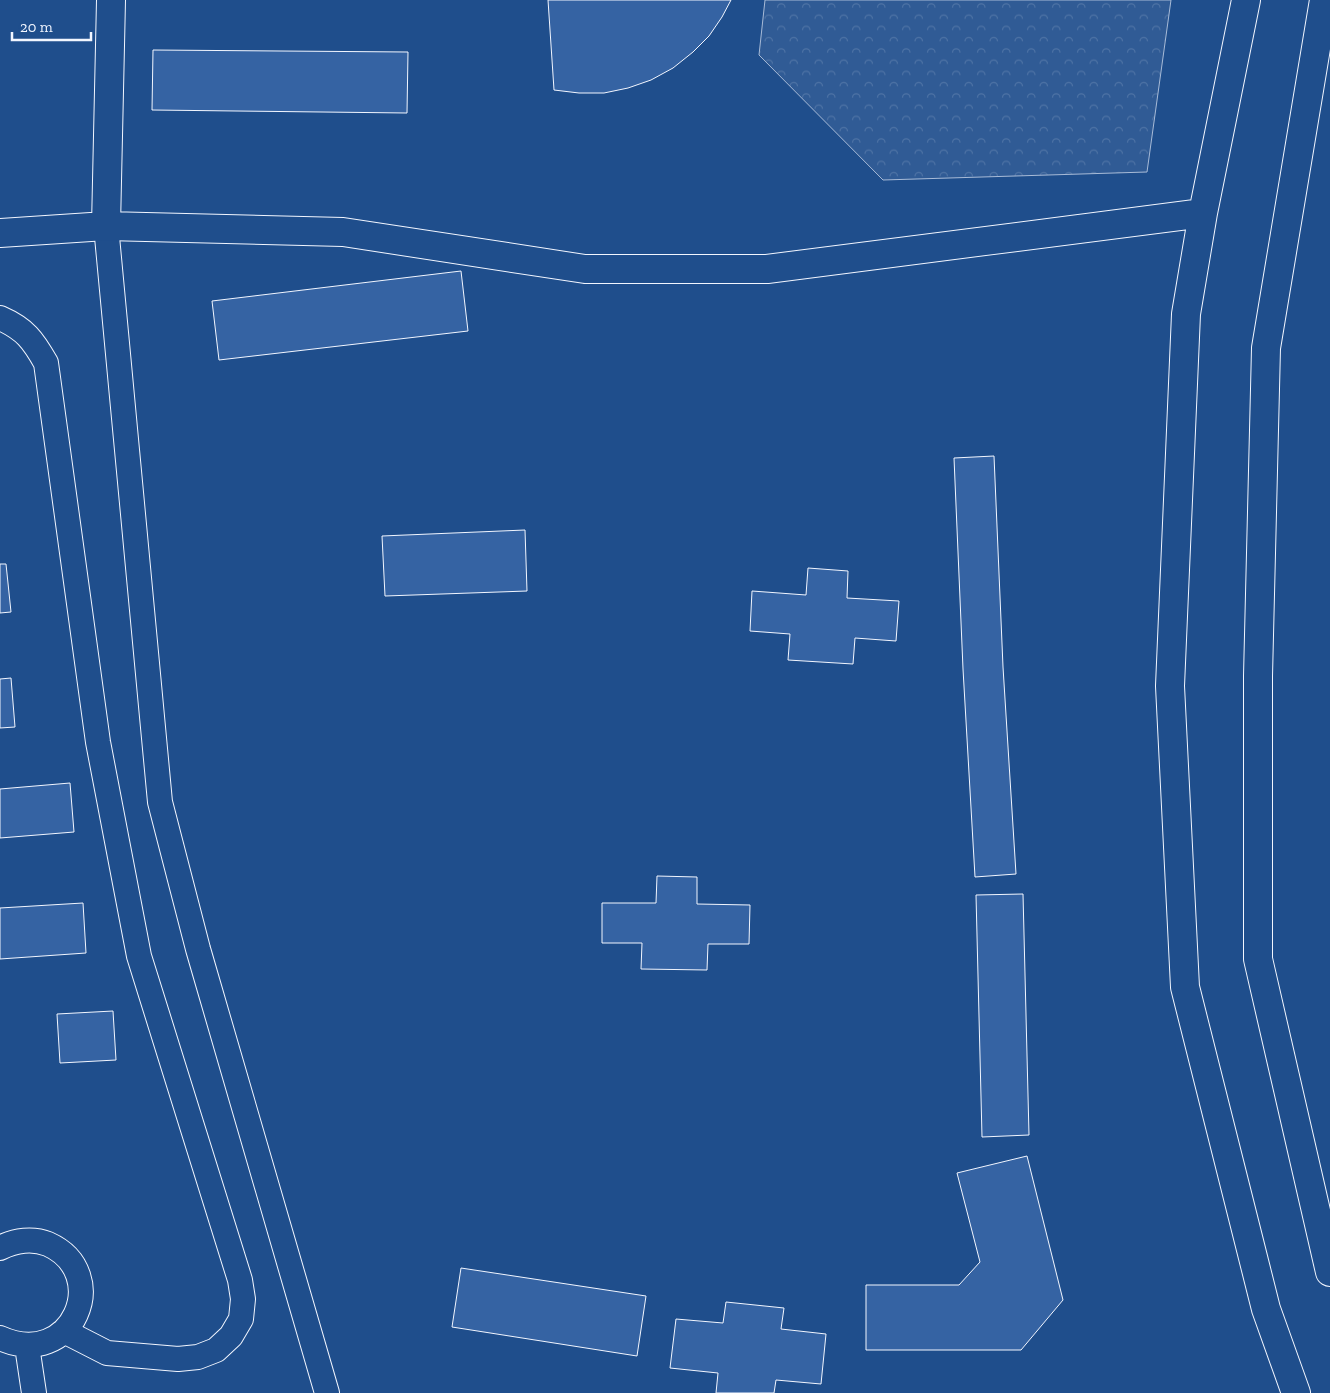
<svg xmlns="http://www.w3.org/2000/svg" width="1330" height="1393" viewBox="0 0 1330 1393" font-family="'Zilla Slab',serif">
<style>
.park{fill:url(#park-crowns);stroke:#a8bbd7}
.building{fill:#3563a3;stroke:#f2f6ff}
.lines{fill:none;stroke-linecap:round;stroke-linejoin:round}
.street-casing{stroke:#f2f6ff;stroke-width:26}
.secondary-casing{stroke:#f2f6ff;stroke-width:30}
.street{stroke:#1f4e8c;stroke-width:24}
.secondary{stroke:#1f4e8c;stroke-width:28}
</style>
<defs>
<pattern id="park-crowns" width="20" height="18" patternUnits="userSpaceOnUse" patternTransform="scale(1.25)"><rect width="20" height="18" fill="#305b95"/><path d="M2 6a3 3 0 1 1 6 0M12 15a3 3 0 1 1 6 0" fill="none" stroke="#4e73a5"/></pattern>
</defs>
<rect width="100%" height="100%" fill="#1f4e8c"/>
<path class="park" d="M765,0h406l-24,172 -264,8 -124,-125z"/>
<path class="building" d="M548,0h183l-9,17 -13,19 -16,16 -20,16 -22,12 -23,8 -24,5h-25l-25,-3z
M153,50l255,2 -1,61 -255,-3z
M461,271l7,60 -249,29 -7,-59z
M994,456l9,211 13,207 -41,3 -12,-208 -9,-211z
M525,530l2,61 -142,5 -3,-60z
M0,564h6l5,48 -11,1z
M808,568l40,3 -1,27 52,3 -3,40 -41,-3 -2,26 -65,-4 2,-26 -40,-3 2,-40 54,4z
M11,678l4,49 -15,1v-49z
M70,783l4,49 -74,6v-49z
M657,876l40,1v27l53,1 -1,39h-41l-1,26 -66,-1 1,-26h-40v-40h54z
M1023,894l6,241 -47,2 -6,-242z
M83,903l3,50 -86,6v-51z
M113,1011l3,49 -56,3 -3,-49z
M1027,1156l36,144 -42,50h-155v-65h93l21,-23 -23,-89z
M461,1268l185,28 -9,60 -185,-29z
M726,1302l58,6 -3,21 45,5 -5,50 -45,-4 -2,13h-58l2,-20 -48,-5 6,-49 47,4z"/>
<g class="lines">
<defs>
<path id="street" d="M106,226l54,576 38,147 129,444
M0,318c25,11 33,22 46,45l52,379 41,214 101,324 3,19 -2,20 -10,17 -15,14 -18,7 -20,2 -71,-6 -43,-22
M0,1248c15,-8 33,-10 48,-4 65,29 25,127 -48,94
M27,1346l7,47"/>
<path id="secondary" d="M1246,0l-43,213 -17,101 -16,372 15,301 81,322 30,84
M1324,0l-58,348 -8,328v283l72,313
M106,226l5,-226
M0,233l106,-7 237,6 242,37h182l436,-56"/>
</defs>
<use href="#street" class="street-casing"/>
<use href="#secondary" class="secondary-casing"/>
<use href="#street" class="street"/>
<use href="#secondary" class="secondary"/>
</g>
<path d="M12 32v8h79v-8" fill="none" stroke="#f2f6ff" stroke-width="2.5"/>
<text x="20" y="32" font-size="15" fill="#f2f6ff" stroke="#1f4e8c" stroke-width="4" paint-order="stroke">20 m</text>
</svg>
